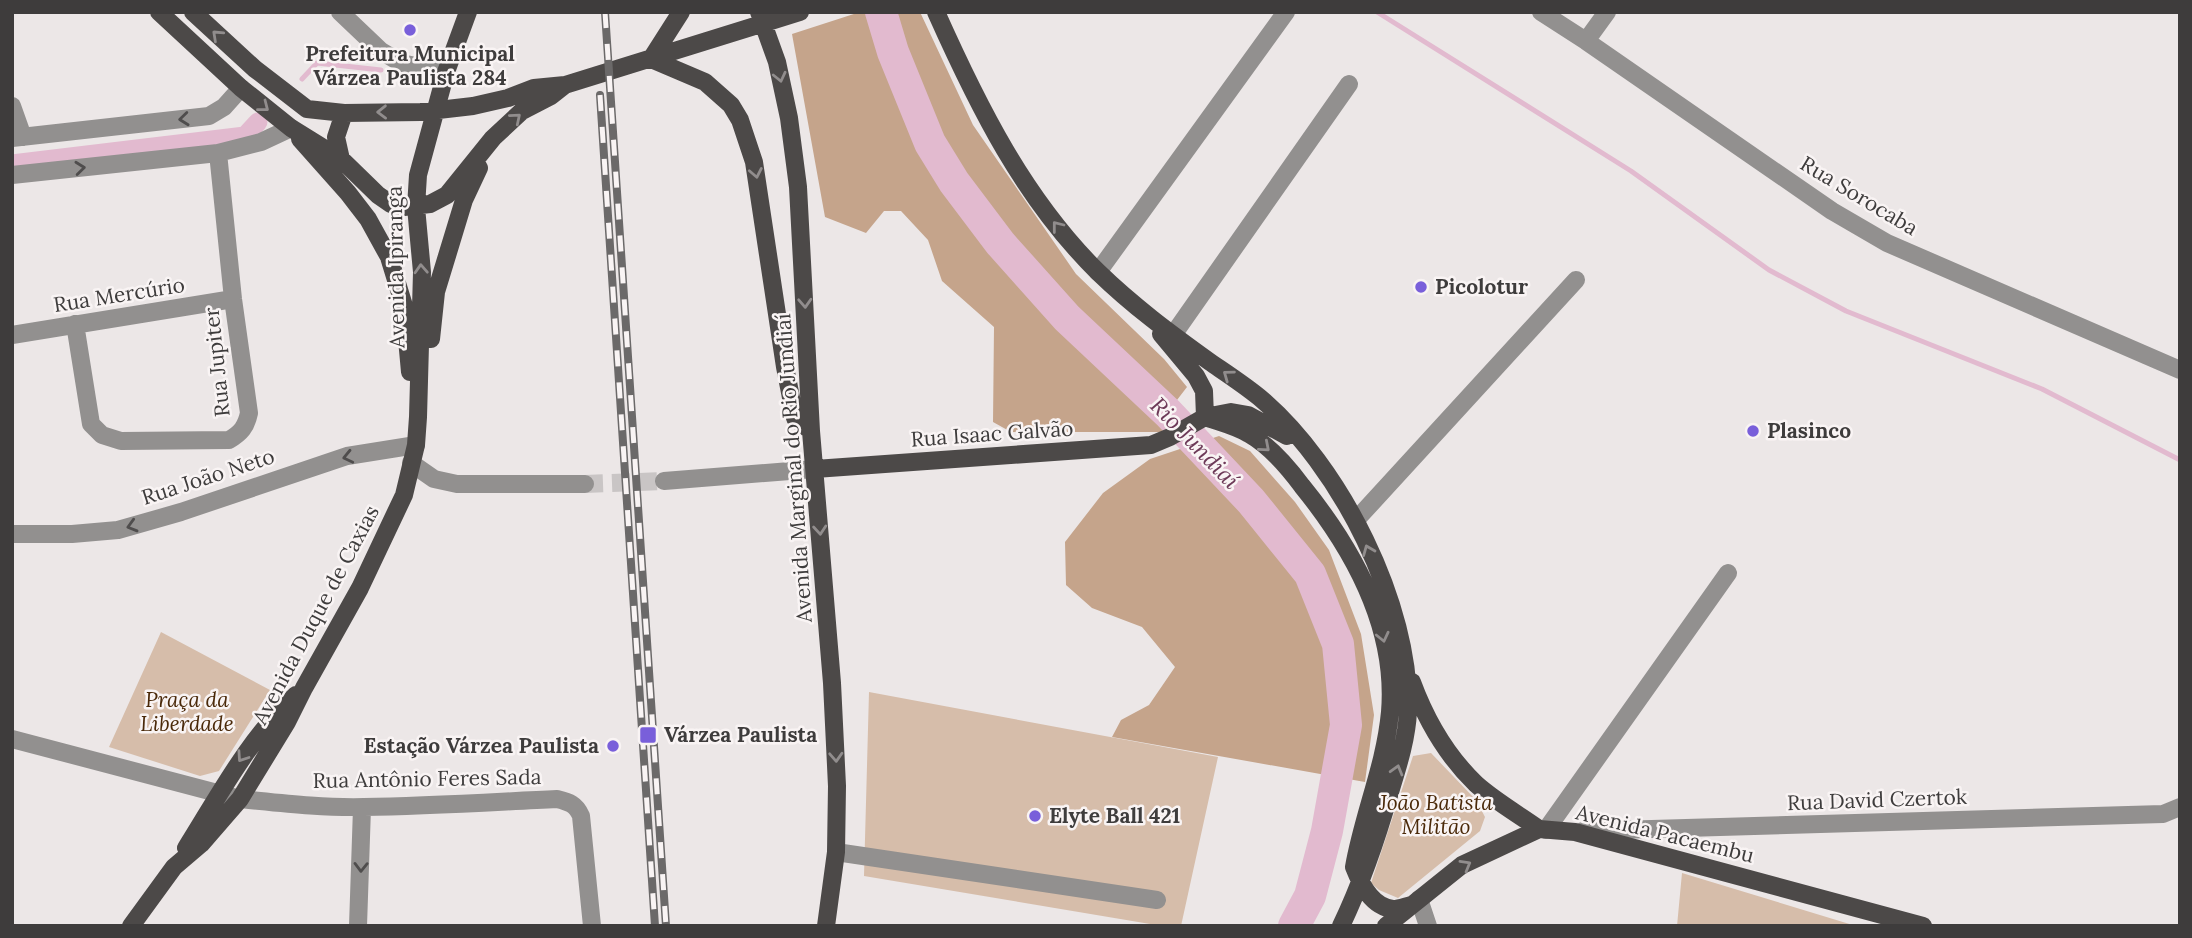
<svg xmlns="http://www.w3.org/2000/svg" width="2192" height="938" viewBox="0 0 2192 938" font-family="Lora,serif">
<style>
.green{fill:#d6bdaa}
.forest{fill:#c5a48b}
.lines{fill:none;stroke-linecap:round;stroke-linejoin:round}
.stream{stroke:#e2bacf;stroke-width:5}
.canal{stroke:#e2bacf;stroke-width:19}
.river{stroke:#e2bacf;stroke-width:32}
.minor-tunnel{stroke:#c9c5c5;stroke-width:18;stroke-dasharray:18 9;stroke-linecap:butt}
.minor{stroke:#92908f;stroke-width:18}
.major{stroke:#4c4948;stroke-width:18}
.rail-casing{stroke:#6b6969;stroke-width:8}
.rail{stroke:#f9f4f4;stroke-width:5;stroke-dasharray:16;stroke-linecap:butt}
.oneway{stroke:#918d8d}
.oneway2{stroke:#4f4d4d}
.poi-dot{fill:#795fda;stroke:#f9f4f4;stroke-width:2.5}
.labels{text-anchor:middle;stroke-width:5;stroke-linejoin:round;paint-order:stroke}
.poi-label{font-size:21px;font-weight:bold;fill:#3e3c3c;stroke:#f9f4f4;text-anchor:start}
.street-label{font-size:21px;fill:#3e3c3c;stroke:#f9f4f4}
.park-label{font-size:21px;font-style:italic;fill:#4a2909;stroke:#f9f4f4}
.water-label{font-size:23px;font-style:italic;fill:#6d3a58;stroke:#f9f4f4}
</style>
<rect width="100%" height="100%" fill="#ece7e7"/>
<path class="green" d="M161,632l109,58 -51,81 -19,5 -91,-29z
M869,692l349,65 -37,169h-19l-298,-50z
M1431,753l45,47 9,17 -5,14 -82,67 -19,-8 -8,-7 42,-127z
M1682,873l174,53h-179z"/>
<path class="forest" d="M860,12h60l53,113 103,149 88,85 23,28 -10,13 -14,32h-152l-18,-10 1,-95 -52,-46 -14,-41 -27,-29h-17l-18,22 -41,-16 -33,-183z
M1219,436l31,15 45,51 34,48 32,84 13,81 -9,67 -253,-45 9,-17 28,-15 26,-38 -33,-40 -50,-19 -26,-23 -1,-43 38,-49 47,-34z"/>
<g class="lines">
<path class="stream" d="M1377,12l254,159 138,99 77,41 196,78 138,71
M302,79l15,-16 64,7"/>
<path class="canal" d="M12,164l233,-28 13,-14"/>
<path class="river" d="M881,12l12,40 37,91 24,39 46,61 67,75 101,95 83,88 59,73 28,70 8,81 -19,106 -17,65 -16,30"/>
<path class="minor-tunnel" d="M585,484l79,-3"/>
<path class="minor" d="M340,12l41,39 20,12 45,9
M1541,12l45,29 246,170 55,32 293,127
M1586,41l21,-29
M12,106l11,31
M12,138l197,-22 15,-9 17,-19
M12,175l206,-22 43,-11 30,-14
M1098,272l188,-260
M75,324l16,100 11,11 19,6 108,-1c12,-7 17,-13 20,-27l-16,-114 -15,-146
M12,335l221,-36
M1173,335l176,-251
M411,463l23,16 23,5h128
M664,481l151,-12
M1356,520l220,-240
M12,534h60l46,-4 63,-18 166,-56 69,-11
M12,739l228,60c41,4 82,9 124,8 64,-1 128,-5 193,-8 12,3 19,5 24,17l11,110
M1546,830l182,-257
M1583,831l580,-17 17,-7
M836,852l321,48
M1419,899l9,27
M358,926l4,-118"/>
<path class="major" d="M159,12l82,76 50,40 50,31 37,36 13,9 13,3 26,-3 17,-9 46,-57 29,-27 29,-15 14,-11
M193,12l62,57 52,40 37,4 77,-1 52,-6 35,-8 26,-10 31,-3 235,-73
M759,12l18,50 12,56 9,69 13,244 21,252 5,103 -1,66 -10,74
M936,12c42,94 88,187 162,260 35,34 73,62 112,90 16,11 33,22 49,35 81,68 152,208 149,314 -1,27 -10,55 -18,81 -13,46 -28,90 -49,134
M651,59l54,23 26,23 9,15 14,42 31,205 10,51 16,13
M651,59l30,-47
M300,139l48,54 20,26 21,38 15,49 6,66
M342,164l-6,-27 8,-24
M1161,334l35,42 8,15 1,26
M431,339l5,-47 28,-92 15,-32
M1205,417c14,5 31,9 44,17 21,12 39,33 53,52 52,64 95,141 88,226 -5,54 -27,103 -36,155 7,18 18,40 39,42 6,0 13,-3 18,-4
M815,469l336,-24 19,-8 35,-20 26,-5 17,3 39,21
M1412,682c14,38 34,73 64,102 19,17 42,30 63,45
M186,848c34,-54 63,-110 110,-153
M131,926l43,-59 27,-23 39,-45 47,-77 17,-34 56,-100 44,-93 12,-50 2,-28 4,-145 -6,-65 2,-32 28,-103 22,-60
M1386,926l76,-61 77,-36 36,3 348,94"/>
<defs>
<path id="rail" d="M605,12l61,914
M600,95l55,831"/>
</defs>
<use href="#rail" class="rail-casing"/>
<use href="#rail" class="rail"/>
</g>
<defs><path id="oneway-chevron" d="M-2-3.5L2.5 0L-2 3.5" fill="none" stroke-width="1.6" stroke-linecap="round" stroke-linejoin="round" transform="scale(1.75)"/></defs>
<g class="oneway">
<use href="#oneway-chevron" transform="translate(217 35) rotate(-137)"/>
<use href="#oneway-chevron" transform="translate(780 77) rotate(77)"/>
<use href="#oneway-chevron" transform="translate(264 107) rotate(38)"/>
<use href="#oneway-chevron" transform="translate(382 112) rotate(179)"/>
<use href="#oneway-chevron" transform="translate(516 118) rotate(-40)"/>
<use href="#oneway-chevron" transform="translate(756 173) rotate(79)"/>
<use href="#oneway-chevron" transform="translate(1057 226) rotate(-128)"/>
<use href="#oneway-chevron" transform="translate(421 269) rotate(-93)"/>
<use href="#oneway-chevron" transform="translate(805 303) rotate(87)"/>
<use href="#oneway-chevron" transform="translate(1228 375) rotate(-144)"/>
<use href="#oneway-chevron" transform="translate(1265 447) rotate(41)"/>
<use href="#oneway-chevron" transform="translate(820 530) rotate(85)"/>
<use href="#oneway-chevron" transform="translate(1368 550) rotate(-112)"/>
<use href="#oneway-chevron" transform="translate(1383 637) rotate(77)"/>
<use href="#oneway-chevron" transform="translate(242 757) rotate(124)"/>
<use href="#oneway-chevron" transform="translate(836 757) rotate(87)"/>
<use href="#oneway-chevron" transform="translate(1397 770) rotate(-74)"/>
<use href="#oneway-chevron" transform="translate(1466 865) rotate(-30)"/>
</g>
<g class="oneway2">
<use href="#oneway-chevron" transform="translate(184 119) rotate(174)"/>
<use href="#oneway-chevron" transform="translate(80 168) rotate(-6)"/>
<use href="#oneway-chevron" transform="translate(348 457) rotate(167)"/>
<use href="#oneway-chevron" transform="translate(132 526) rotate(164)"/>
<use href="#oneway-chevron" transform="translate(361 867) rotate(91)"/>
</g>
<g class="poi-dot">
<circle cx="410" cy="30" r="7"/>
<circle cx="1421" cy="287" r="7"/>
<circle cx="1753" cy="431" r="7"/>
<rect x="639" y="726" width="18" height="18" rx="3.5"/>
<circle cx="613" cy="746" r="7"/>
<circle cx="1035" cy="816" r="7"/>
</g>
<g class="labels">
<g class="poi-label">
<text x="410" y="61" text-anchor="middle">Prefeitura Municipal<tspan x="410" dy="24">Várzea Paulista 284</tspan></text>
<text x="1435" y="294">Picolotur</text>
<text x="1767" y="438">Plasinco</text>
<text x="664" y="742">Várzea Paulista</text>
<text x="599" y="753" text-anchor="end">Estação Várzea Paulista</text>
<text x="1049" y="823">Elyte Ball 421</text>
</g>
<g class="street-label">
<text transform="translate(1859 196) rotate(31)" y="7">Rua Sorocaba</text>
<text transform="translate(396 267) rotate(-91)" y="7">Avenida Ipiranga</text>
<text transform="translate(119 295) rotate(-9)" y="7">Rua Mercúrio</text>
<text transform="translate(217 362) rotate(-96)" y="7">Rua Jupiter</text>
<text transform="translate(992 434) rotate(-4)" y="7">Rua Isaac Galvão</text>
<text transform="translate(794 468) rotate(-94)" y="7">Avenida Marginal do Rio Jundiaí</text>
<text transform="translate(208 477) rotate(-18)" y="7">Rua João Neto</text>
<text transform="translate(316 615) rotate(-62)" y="7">Avenida Duque de Caxias</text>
<text transform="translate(427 779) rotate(-1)" y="7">Rua Antônio Feres Sada</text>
<text transform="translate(1877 800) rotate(-2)" y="7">Rua David Czertok</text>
<text transform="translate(1665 834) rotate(14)" y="7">Avenida Pacaembu</text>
</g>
<g class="park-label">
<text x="187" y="707">Praça da<tspan x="187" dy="24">Liberdade</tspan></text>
<text x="1436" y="810">João Batista<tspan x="1436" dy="24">Militão</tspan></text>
</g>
<g class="water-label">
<text transform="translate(1195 443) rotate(46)" y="8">Rio Jundiaí</text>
</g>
</g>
<rect width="2192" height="938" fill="none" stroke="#3e3c3c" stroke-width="28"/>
</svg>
